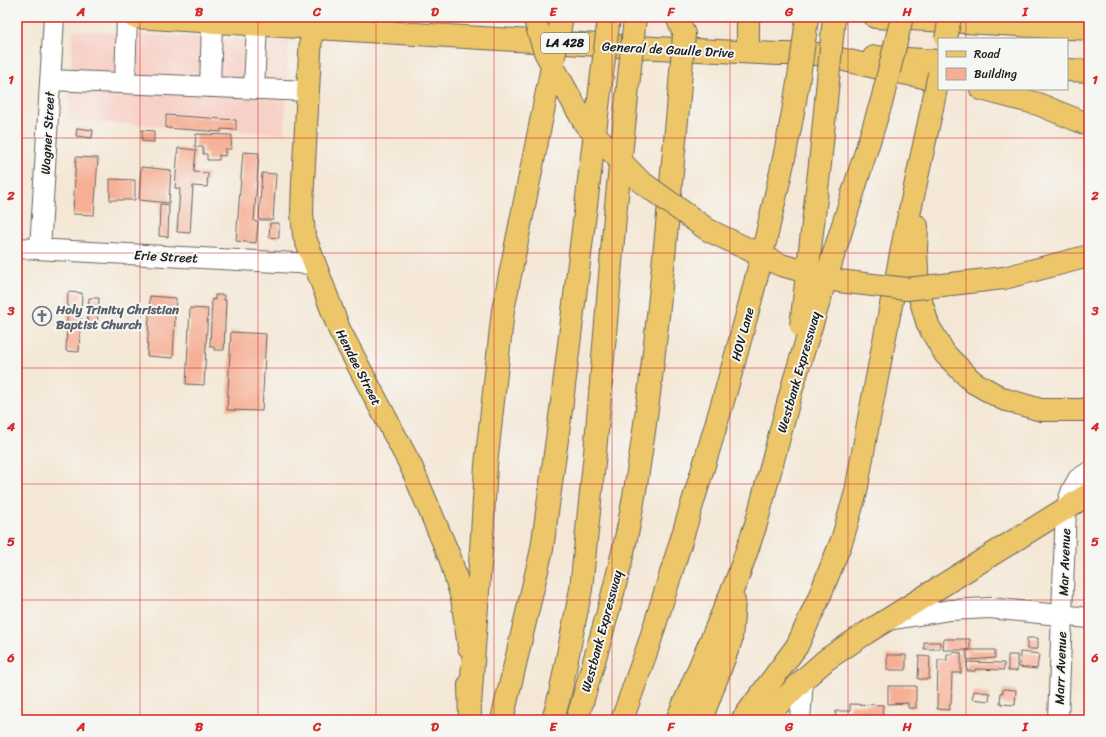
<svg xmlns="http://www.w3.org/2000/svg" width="1106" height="737" viewBox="0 0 1106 737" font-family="Sriracha,sans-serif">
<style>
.built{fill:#f7d1c7}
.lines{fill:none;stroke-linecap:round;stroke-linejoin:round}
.stream{stroke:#3fafbb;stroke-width:5.5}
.building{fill:#f6af94}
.minor-casing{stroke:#68635d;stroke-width:22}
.major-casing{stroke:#68635d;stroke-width:24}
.highway-casing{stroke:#68635d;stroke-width:24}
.minor{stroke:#fff;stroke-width:20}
.major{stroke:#ecc669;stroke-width:22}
.highway{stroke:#ecc669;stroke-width:22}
.highway-bridge-casing{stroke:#68635d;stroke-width:24;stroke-linecap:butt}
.highway-bridge{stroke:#ecc669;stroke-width:22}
.grid{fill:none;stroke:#d62828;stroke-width:1;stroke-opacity:0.55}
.labels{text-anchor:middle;stroke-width:4;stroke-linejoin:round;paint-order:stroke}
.shield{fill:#f6f6f2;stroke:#5d5d5c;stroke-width:1}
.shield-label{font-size:12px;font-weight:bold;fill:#1c1c1c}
.street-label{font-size:13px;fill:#1c1c1c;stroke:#f6f6f2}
.worship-label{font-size:13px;font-weight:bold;fill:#5b616d;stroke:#f6f6f2;text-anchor:start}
.neatline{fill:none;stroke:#d62828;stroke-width:1.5}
.grid-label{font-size:13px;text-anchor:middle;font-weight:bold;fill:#d62828}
</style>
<rect width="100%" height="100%" fill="#f6f6f2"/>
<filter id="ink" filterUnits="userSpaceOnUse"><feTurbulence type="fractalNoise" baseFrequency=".025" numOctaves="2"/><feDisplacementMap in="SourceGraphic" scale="8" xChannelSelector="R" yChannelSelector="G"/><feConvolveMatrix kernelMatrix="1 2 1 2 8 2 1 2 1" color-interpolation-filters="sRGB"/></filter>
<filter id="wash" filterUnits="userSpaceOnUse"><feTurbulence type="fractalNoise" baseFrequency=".012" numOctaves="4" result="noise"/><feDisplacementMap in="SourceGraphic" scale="16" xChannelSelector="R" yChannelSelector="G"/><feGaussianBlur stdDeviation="0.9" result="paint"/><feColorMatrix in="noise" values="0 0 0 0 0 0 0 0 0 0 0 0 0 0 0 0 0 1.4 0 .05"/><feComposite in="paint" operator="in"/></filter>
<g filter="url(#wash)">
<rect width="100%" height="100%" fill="#f4e7d5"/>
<path class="built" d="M73,30l216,12 -5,92 -216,-14z"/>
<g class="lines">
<path class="stream" d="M17,714l6,6"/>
</g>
<g id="blocks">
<path class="building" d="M166,115l70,5v10l-15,-1v3l-55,-4z
M77,128l16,2 -1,8 -16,-2z
M142,130l12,1v11l-12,-1z
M196,134l36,1 -1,14h-6v7l-6,-1v5h-12v-6h-4v-7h-8z
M178,148l18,2 -2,22 14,1 -1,14 -14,-1 -3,47 -13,-1 3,-43 -5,-1z
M243,152l16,1 -5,68 4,1 -2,21 -20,-2z
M76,157l22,1 -4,57 -21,-1z
M141,167l30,3 -2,33 -30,-3z
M262,173l14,1 -3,46h-14z
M110,179l25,1v20h-25z
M160,204l9,1 -1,32 -9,-1z
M270,223h9v15l-10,-1z
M68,292l14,1 -3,59 -13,-1z
M215,295h9v5h2l-2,50h-10v-3h-4l2,-48 3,1z
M150,296l26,2 -3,60 -26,-2z
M89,298h10l-2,30h-10z
M190,308l18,1 -4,76 -18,-1z
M231,332l35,2 -4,77 -35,-1z
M1027,638h11v11h-11z
M944,639h26v11h-27z
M924,642h16v7h-16z
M966,650h29v8l-28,2z
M953,652l8,1v20h-9l-1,31h-1l-1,6 -12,-1 1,-49h9v-6h6z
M1020,652l19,2 -2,15 -18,-2z
M887,655h19v15h-19z
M1008,655h9v16h-9z
M919,656l11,1 -1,22h-11z
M967,662l37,1v7l-29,-1v2h-8z
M888,686h28v22h-8v-5l-20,1z
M1003,689l13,1 -1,15 -13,-1v-1h-2l1,-11 2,1z
M974,691l16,2 -1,8 -17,-2z
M850,704l33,1 -1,15h-47l1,-9h14z"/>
</g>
</g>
<g filter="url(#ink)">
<use href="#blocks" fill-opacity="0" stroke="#68635d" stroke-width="1"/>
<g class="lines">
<defs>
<path id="minor" d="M50,80l258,11
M125,83l2,-66
M210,87l2,-65
M254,88l3,-64
M17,248l297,16
M40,249l14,-232
M888,620l62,-10 40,-2 99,10
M800,720l3,-40
M1058,720l8,-212 6,-18 6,-11 11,-7"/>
<path id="major" d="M134,17l481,29 164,8h43
M312,17l-9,165 -1,30 2,23 35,94 72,137 39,92 12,40 7,49
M875,17l214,12
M874,57l65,4
M1067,70l22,1
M469,685l1,35
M763,720l40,-40 24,-21 39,-26 223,-139"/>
<path id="highway" d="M677,17l7,17
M748,52v-35
M818,54l79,18 42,8
M981,89l57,15 51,21
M917,226l-1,23 2,42 10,34 17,29 28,28 30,17 38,11h42l6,-2
M470,705l12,-170
M577,720c20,-70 42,-140 55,-212 23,-132 33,-266 46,-399
M622,720l27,-76 23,-74
M677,720l60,-141 19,-55 38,-143
M701,720l30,-80 3,-39
M742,720l55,-74 21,-46 24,-60 14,-48 12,-68 36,-186 28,-130"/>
</defs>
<use href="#minor" class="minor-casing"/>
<use href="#major" class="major-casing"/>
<use href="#highway" class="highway-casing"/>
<use href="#minor" class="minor"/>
<use href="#major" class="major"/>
<use href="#highway" class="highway"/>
<defs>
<path id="highway-bridge" d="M534,17l11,35 40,72 55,57 68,49 73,35 58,16 68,8 97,-11 85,-22
M946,39l4,-22
M932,108l7,-34
M678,109l6,-75
M801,326l19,-162 14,-147
M794,381l88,-281 20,-83
M482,535l4,-70 17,-155 59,-293
M672,570c37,-120 74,-240 101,-363 15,-63 27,-126 34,-190
M502,720l40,-171 19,-139 48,-393
M553,720l7,-26 21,-105 14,-136 20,-237 20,-199"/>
</defs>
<use href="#highway-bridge" class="highway-bridge-casing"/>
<use href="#highway-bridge" class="highway-bridge"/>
</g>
</g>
<path class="grid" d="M140,17v703M258,17v703M376,17v703M494,17v703M612,17v703M730,17v703M848,17v703M966,17v22M966,89v631M17,138h1072M17,253h1072M17,368h1072M17,484h1072M17,600h1072"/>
<defs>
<symbol id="church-ring" viewBox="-11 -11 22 22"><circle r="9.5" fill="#f6f6f2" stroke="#6b7280" stroke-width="1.5"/><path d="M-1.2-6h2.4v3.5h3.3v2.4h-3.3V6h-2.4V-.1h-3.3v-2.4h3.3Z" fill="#6b7280"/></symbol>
</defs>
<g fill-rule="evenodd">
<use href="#church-ring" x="31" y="305" width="22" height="22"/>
</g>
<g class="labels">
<rect class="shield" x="541" y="33" width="48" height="20" rx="3"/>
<g class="shield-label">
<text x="565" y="47">LA 428</text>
</g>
<g class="street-label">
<text transform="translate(668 49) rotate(3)" y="5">General de Gaulle Drive</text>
<text transform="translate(47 133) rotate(-87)" y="5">Wagner Street</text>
<text transform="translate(166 256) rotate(3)" y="5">Erie Street</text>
<text transform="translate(742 334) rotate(-75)" y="5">HOV Lane</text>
<text transform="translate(359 367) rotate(63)" y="5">Hendee Street</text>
<text transform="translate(798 372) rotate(-74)" y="5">Westbank Expressway</text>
<text transform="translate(1064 562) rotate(-88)" y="5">Mar Avenue</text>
<text transform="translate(601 631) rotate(-75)" y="5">Westbank Expressway</text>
<text transform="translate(1060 668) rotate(-88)" y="5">Marr Avenue</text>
</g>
<g class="worship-label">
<text x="56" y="314">Holy Trinity Christian<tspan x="56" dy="15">Baptist Church</tspan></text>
</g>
</g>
<rect width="1106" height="737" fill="none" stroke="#f6f6f2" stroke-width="44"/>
<rect x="938" y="38" width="130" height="52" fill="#f6f6f2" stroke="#9f9f9c"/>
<rect x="946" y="51" width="20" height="6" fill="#ecc669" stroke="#9f9f9c"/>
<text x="974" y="58" font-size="12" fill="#1c1c1c">Road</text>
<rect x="946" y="68" width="20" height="12" fill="#f6af94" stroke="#9f9f9c"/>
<text x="974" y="78" font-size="12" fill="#1c1c1c">Building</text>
<rect x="22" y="22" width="1062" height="693" class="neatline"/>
<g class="grid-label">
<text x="81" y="16">A</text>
<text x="199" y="16">B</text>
<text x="317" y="16">C</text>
<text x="435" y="16">D</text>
<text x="553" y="16">E</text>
<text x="671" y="16">F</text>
<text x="789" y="16">G</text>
<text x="907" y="16">H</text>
<text x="1025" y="16">I</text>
<text x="11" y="84">1</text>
<text x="1095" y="84">1</text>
<text x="11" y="200">2</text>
<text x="1095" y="200">2</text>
<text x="11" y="315">3</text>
<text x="1095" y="315">3</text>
<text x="11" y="431">4</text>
<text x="1095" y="431">4</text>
<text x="11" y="546">5</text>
<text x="1095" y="546">5</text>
<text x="11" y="662">6</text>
<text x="1095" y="662">6</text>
<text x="81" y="731">A</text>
<text x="199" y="731">B</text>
<text x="317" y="731">C</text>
<text x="435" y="731">D</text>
<text x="553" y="731">E</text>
<text x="671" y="731">F</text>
<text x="789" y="731">G</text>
<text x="907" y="731">H</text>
<text x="1025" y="731">I</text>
</g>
</svg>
